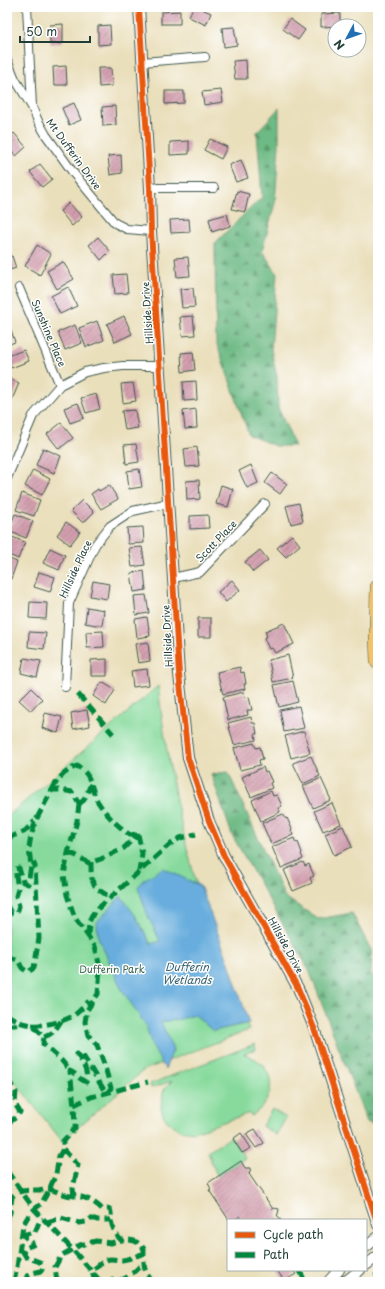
<svg xmlns="http://www.w3.org/2000/svg" width="385" height="1289" viewBox="0 0 385 1289" font-family="'Playpen Sans',sans-serif">
<style>
.forest{fill:url(#forest-firs);stroke:#467c5c}
.park{fill:#87da9c;stroke:#538c68}
.water{fill:#67addd;stroke:#437588}
.building{fill:url(#building-hatch)}
.lines{fill:none;stroke-linecap:round;stroke-linejoin:round}
.minor-casing{stroke:#3d5548;stroke-width:10}
.tertiary-casing{stroke:#3d5548;stroke-width:12}
.motorway-casing{stroke:#3d5548;stroke-width:16}
.minor{stroke:#fff;stroke-width:8}
.tertiary{stroke:#fff;stroke-width:10}
.motorway{stroke:#f2c36a;stroke-width:15}
.quiet{stroke:#00873e;stroke-width:5;stroke-dasharray:10 5;stroke-linecap:butt}
.cycleway-casing{stroke:#fff;stroke-width:8}
.cycleway{stroke:#e8590c;stroke-width:6}
.labels{text-anchor:middle;stroke-width:3;stroke-linejoin:round;paint-order:stroke}
.street-label{font-size:10px;fill:#1f3d34;stroke:#fff}
.park-label{font-size:10px;fill:#39644e;stroke:#fff}
.water-label{font-size:11px;font-style:italic;fill:#38646f;stroke:#fff}
</style>
<defs>
<pattern id="forest-firs" width="22" height="20" patternUnits="userSpaceOnUse"><rect width="22" height="20" fill="#6dba84"/><path d="M5 1l3.5 6h-7zM16 11l3.5 6h-7z" fill="#59986d"/></pattern>
<pattern id="building-hatch" width="6" height="6" patternUnits="userSpaceOnUse"><rect width="6" height="6" fill="#d39faf"/><path d="M-1 1l2-2M0 6l6-6M5 7l2-2" fill="none" stroke="#ab838f"/></pattern>
</defs>
<rect width="100%" height="100%" fill="#fff"/>
<filter id="ink" filterUnits="userSpaceOnUse"><feTurbulence type="fractalNoise" baseFrequency=".025" numOctaves="2"/><feDisplacementMap in="SourceGraphic" scale="8" xChannelSelector="R" yChannelSelector="G"/><feConvolveMatrix kernelMatrix="1 2 1 2 8 2 1 2 1" color-interpolation-filters="sRGB"/></filter>
<filter id="wash" filterUnits="userSpaceOnUse"><feTurbulence type="fractalNoise" baseFrequency=".012" numOctaves="4" result="noise"/><feDisplacementMap in="SourceGraphic" scale="16" xChannelSelector="R" yChannelSelector="G"/><feGaussianBlur stdDeviation="0.9" result="paint"/><feColorMatrix in="noise" values="0 0 0 0 0 0 0 0 0 0 0 0 0 0 0 0 0 1.4 0 .05"/><feComposite in="paint" operator="in"/></filter>
<g filter="url(#wash)">
<rect width="100%" height="100%" fill="#eadfbb"/>
<path class="forest" d="M279,108v37l-4,58 -13,48 15,22 -6,77 6,27 1,31 17,38h-20l-26,-11 -33,-93 -1,-99 47,-46 -5,-65z
M228,772l57,125 33,22 34,-6 20,39 -1,21 7,10v142l-11,-3 -58,-152 -77,-135 -21,-61z"/>
<path class="park" d="M158,686c14,120 42,233 91,344l-105,40 -82,71 -55,-69v-255z
M255,1044l1,5 -12,5c33,10 35,45 7,62l-1,-3 -56,19 -14,-2 -13,-9 -4,-6 -2,-7 2,-15 2,-5 7,-7 -21,7 -1,-4z
M272,1109l14,9 -10,17 -14,-9z
M231,1137l14,21 -27,18 -3,-5 -7,-19z"/>
<path class="water" d="M163,868l37,18 29,77 20,60 -36,8 -18,-16 -15,4 -19,3 12,28 -8,19 -13,-23 -6,-20 -25,-38 -23,-51 -1,-15 24,-26 14,19 16,29 9,-3 -12,-25 -10,-29 4,-6z"/>
<g id="blocks">
<path class="building" d="M193,7h4l14,6 -5,12 -17,-8z
M180,11v13h-19v-12z
M340,13v13l-19,1v-13z
M290,19l15,11 -7,10 -15,-11z
M63,24v19l-13,1v-19z
M110,25l1,19 -13,1v-19z
M234,27l3,18 -13,2 -2,-19z
M246,60l1,19h-12l-2,-18z
M66,66l1,19h-13l-1,-18z
M98,68h13l1,18 -13,1z
M221,90l2,12 -19,3 -2,-13z
M165,91h19v12l-19,1z
M74,103l7,17 -12,5 -7,-17z
M115,106l1,19 -13,1 -1,-19z
M14,133l12,14 -10,9 -9,-11v-6z
M210,139l17,8 -6,12 -17,-9z
M189,141v13l-19,1v-13z
M121,155l1,18 -12,2 -2,-19z
M241,160l7,18 -12,4 -7,-17z
M40,164l12,15 -10,8 -12,-15z
M237,191l12,3 -4,18 -13,-3z
M69,203l13,14 -10,9 -12,-15z
M227,214l3,12 -18,6 -3,-13z
M189,219l1,13 -19,1 -1,-13z
M98,237l12,14 -9,9 -12,-15z
M37,245l14,9 -11,21 -15,-9z
M12,256l4,12 -9,3v-14z
M188,257l2,19 -13,1 -2,-19z
M63,262l11,17 -17,10 -10,-18z
M126,274l2,19 -13,1 -2,-19z
M68,287l9,19 -17,8 -9,-18z
M193,288l2,19 -13,1 -2,-19z
M124,316l8,18 -17,8 -8,-18z
M193,316l2,19 -13,1 -2,-19z
M97,321l7,19 -18,7 -7,-19z
M9,324l6,18 -8,3v-20z
M75,325l7,18 -17,7 -7,-18z
M24,350l5,11 -18,7 -4,-12z
M193,352l2,18 -13,2 -1,-19z
M7,378l12,5 -7,17 -5,-2z
M196,381l1,19 -13,1 -1,-19z
M133,383l3,18 -13,2 -2,-19z
M96,394l4,15 -14,4 -5,-15z
M78,403l6,15 -14,5 -6,-15z
M196,409l1,19 -12,1 -2,-18z
M135,410l3,18 -13,2 -3,-19z
M61,423l12,15 -14,11 -12,-15z
M136,444l3,18 -13,2 -2,-19z
M197,447l2,19 -13,1 -2,-18z
M43,448l18,8 -7,17 -18,-8z
M251,465l7,18 -11,5 -8,-17z
M139,469l3,18 -13,2 -2,-18z
M33,470l17,9 -8,16 -17,-9z
M272,473l15,11 -7,10 -15,-11z
M199,480l1,19 -13,1 -1,-19z
M109,485l9,14 -17,10 -10,-15 7,-5 1,2z
M221,485l12,4 -5,18 -12,-3z
M22,493l18,7 -6,16 -18,-6z
M82,500l12,12 -11,11 -12,-12z
M299,503l4,18 -12,3 -5,-18z
M15,514l18,7 -7,17 -18,-7z
M208,515l1,13 -19,1v-13z
M66,522l14,10 -10,13 -13,-10z
M143,527l1,16 -16,1 -1,-16z
M7,535l18,7 -7,17 -11,-5z
M292,535l8,10 -14,12 -9,-9z
M142,547l3,18 -13,2 -3,-19z
M50,548l15,7 -6,15 -16,-7z
M260,550l8,10 -15,12 -8,-10z
M7,558l10,4 -6,17 -4,-2z
M144,571l2,19 -12,2 -3,-19z
M39,572l16,5 -5,15 -16,-5z
M232,580l8,10 -14,12 -8,-10z
M93,581l16,3 -2,15 -17,-3z
M146,595l3,18 -13,2 -2,-19z
M30,602l17,1 -1,16 -17,-1z
M87,607l17,3 -2,16 -17,-3z
M147,617l3,19 -13,2 -2,-19z
M198,618h13v19h-13z
M284,623l10,21 -19,9 -3,-5 -3,1 -5,-11 3,-2 -2,-5z
M103,631l1,16 -17,1 -1,-16z
M29,632l17,1 -2,16 -16,-2z
M148,642l2,19 -12,2 -3,-19z
M288,655l5,23 -20,4 -4,-22z
M24,658l17,3 -4,16 -16,-4z
M107,659v17h-16v-16z
M240,667l1,6 3,-1 2,12h-2l1,5 -22,5 -6,-22z
M147,669l2,16 -16,2 -2,-16z
M293,681l5,21 -19,5 -5,-22z
M102,682l13,8 -9,15 -13,-9z
M31,688l11,11 -11,12 -12,-11z
M244,692l1,6 4,-1 3,13h-5l1,5 -20,5 -5,-23z
M299,706l5,22 -20,4 -4,-22z
M87,710l3,16 -17,3 -2,-16z
M45,713l17,4 -4,16 -16,-5z
M251,717l1,6h3l2,11h-2l1,6 -22,5 -6,-22z
M304,731l6,22 -19,5 -6,-22z
M254,743l2,5 4,-1 3,12 -4,1 1,5 -20,5 -6,-22z
M311,756l9,20 -17,8 -10,-21z
M263,767l2,5 2,-1 5,11 -2,1 2,5 -21,9 -9,-20z
M321,778l10,22 -18,8 -10,-22z
M271,791l2,5 4,-1 5,11 -4,2 2,4 -19,9 -9,-21z
M332,803l9,21 -18,7 -9,-20z
M283,814l3,5 1,-1 5,11 -1,1 2,5 -22,9 -9,-21z
M343,826l9,21 -18,8 -9,-21z
M294,838l2,5 2,-1 4,11 -1,1 2,5 -22,9 -9,-21z
M303,862l2,4 4,-2 5,12 -4,2 2,5 -19,8 -9,-21z
M255,1129l9,14 -8,5 -10,-14z
M241,1133l10,15 -9,5 -9,-14z
M241,1161l4,7h6l-2,6 24,35 1,-1 5,1 -1,5 -1,1 4,5h-38l-3,-4 -5,4h-6l-20,-30 2,-1 -3,-6z
M277,1270h16l3,4 -12,7z"/>
</g>
</g>
<g filter="url(#ink)">
<use href="#blocks" fill-opacity="0" stroke="#3d5548" stroke-width="1"/>
<g class="lines">
<defs>
<path id="minor" d="M27,7l5,99
M7,60l8,19 17,28 6,14 8,14 28,39 41,49 12,6 24,2
M142,62l63,-5
M150,188h64
M19,288l41,97
M7,478l26,-62 27,-31 25,-13 19,-4 19,-2h37
M173,578l27,-6 65,-68
M65,687l4,-84 26,-58 15,-19 23,-15 36,-8"/>
<path id="tertiary" d="M139,7l11,181 1,43 28,443 9,84 21,63 15,35 74,132 16,40 64,197
M366,1247l12,-10
M366,1265l12,-9
M328,1282l11,-12
M345,1282l15,-12"/>
<path id="motorway" d="M378,587l-1,47 1,28"/>
</defs>
<use href="#minor" class="minor-casing"/>
<use href="#tertiary" class="tertiary-casing"/>
<use href="#motorway" class="motorway-casing"/>
<use href="#minor" class="minor"/>
<use href="#tertiary" class="tertiary"/>
<use href="#motorway" class="motorway"/>
<path class="quiet" d="M78,694l35,40
M52,790c6,-12 12,-18 25,-24 17,10 12,21 21,36 9,14 19,23 32,33l8,-1
M79,804l5,-4 7,-16
M138,834l4,20 -3,17
M7,838l17,-6 11,-11
M68,853l7,2 14,8 12,-4 23,-11 14,-14
M91,862c0,21 0,24 19,35
M7,906l4,7h6l2,-7 -3,-10 2,-7 -3,-20 4,-1 4,14 5,2 3,-18 -2,-18 2,-12 5,-16 16,-30h10l10,2 7,12
M88,936l1,-14 5,-10 75,-67 11,-7 16,-4
M7,958l1,-1 10,3 4,8 6,4 6,-4 5,-30 -4,-72 -2,-4
M7,1015l15,8 10,2 12,12 -1,7 19,17 8,10
M7,1025h8l7,-2
M32,1025c12,1 30,-3 41,-9 6,-4 11,-10 16,-15
M44,1037c9,-3 12,-8 17,-16
M7,1079l9,13 -1,12 5,8 -3,5 -10,6
M74,1105l17,-8 57,-15
M63,1149l15,16 -5,23 1,8c11,0 21,6 28,13h8c2,5 1,6 1,10 0,7 5,16 10,21 10,0 16,-1 23,9 0,15 -2,21 9,33
M7,1171l27,38 38,40 29,33
M7,1218l3,-5 2,-16c6,-8 19,-7 28,-7 3,1 6,-2 9,-1 9,2 17,8 25,7
M47,1222l14,-4 18,5 7,-1 4,-3h5l2,1h12l2,-1
M300,1271l3,6v5
M376,1273l2,8
M14,1282l3,-15 6,-42 7,-12 11,-9 7,-12 8,-18 3,-18 4,-7v-8l12,-13 -1,-23 -4,-34c6,2 8,8 16,11 3,-10 -4,-20 -9,-28h5l22,36 4,2 3,-4 -6,-21 -8,-22 -9,-10 -3,-13 2,-12 11,-16 2,-26 -5,-22 -20,-28 -8,-23 -3,-20 4,-22 9,-32 2,-17
M30,1282l-3,-6 5,-3 9,-2 2,-3 -3,-6 -14,-5 -3,-5 2,-4 8,-3 -2,-4 -6,-4 1,-3 9,-2 5,-12 3,-1
M57,1282l-2,-15 6,-11 3,-2 16,-9 16,-4 15,2 10,-3
M92,1282l2,-3 -2,-8c5,-4 12,-12 19,-12 6,0 11,2 16,0 6,-1 10,-4 16,-5
M104,1282c6,-2 10,-2 16,-2 7,-1 14,-8 19,-13h5"/>
<defs>
<path id="cycleway" d="M139,7l11,181 1,43 28,443 9,84 21,63 15,35 74,132 16,40 64,197"/>
</defs>
<use href="#cycleway" class="cycleway-casing"/>
<use href="#cycleway" class="cycleway"/>
</g>
</g>
<g class="labels">
<g class="street-label">
<text transform="translate(74 154) rotate(54)" y="4">Mt Dufferin Drive</text>
<text transform="translate(147 313) rotate(-94)" y="4">Hillside Drive</text>
<text transform="translate(49 333) rotate(67)" y="4">Sunshine Place</text>
<text transform="translate(216 541) rotate(-46)" y="4">Scott Place</text>
<text transform="translate(75 569) rotate(-65)" y="4">Hillside Place</text>
<text transform="translate(167 636) rotate(-93)" y="4">Hillside Drive</text>
<text transform="translate(286 945) rotate(61)" y="4">Hillside Drive</text>
</g>
<g class="park-label">
<text x="112" y="973">Dufferin Park</text>
</g>
<g class="water-label">
<text x="187" y="971">Dufferin<tspan x="187" dy="13">Wetlands</tspan></text>
</g>
</g>
<rect width="385" height="1289" fill="none" stroke="#fff" stroke-width="24"/>
<rect x="227" y="1219" width="140" height="52" fill="#ffffff" stroke="#a5b1ae"/>
<rect x="235" y="1232" width="20" height="6" fill="#e8590c" stroke="#a5b1ae"/>
<text x="263" y="1239" font-size="12" fill="#1f3d34">Cycle path</text>
<rect x="235" y="1252" width="20" height="6" fill="#00873e" stroke="#a5b1ae"/>
<text x="263" y="1259" font-size="12" fill="#1f3d34">Path</text>
<g transform="translate(347 38) rotate(229)"><circle r="19" fill="#ffffff" stroke="#a5b1ae"/>
<path d="M0-3L7 15L0 10L-7 15Z" fill="#1f6fb2"/>
<text y="-6" font-size="11" font-weight="bold" text-anchor="middle" fill="#1f3d34">N</text>
</g>
<path d="M20 36v6h70v-6" fill="none" stroke="#1f3d34" stroke-width="2"/>
<text x="26" y="36" font-size="12" fill="#1f3d34" stroke="#ffffff" stroke-width="3" paint-order="stroke">50 m</text>
</svg>
